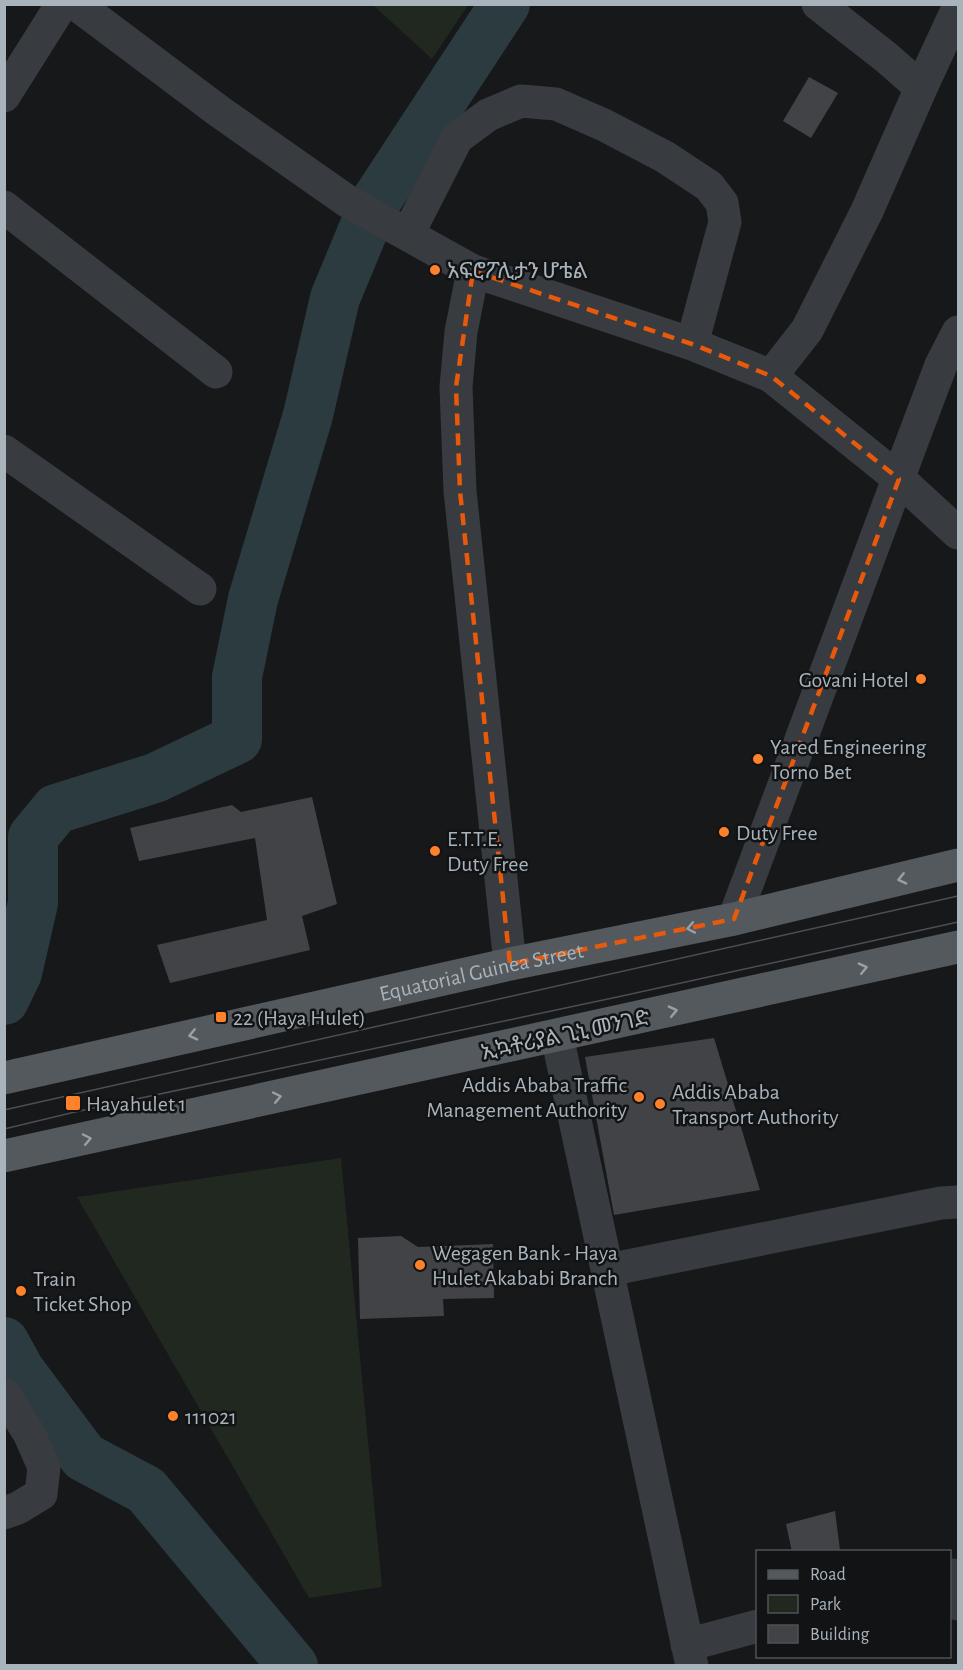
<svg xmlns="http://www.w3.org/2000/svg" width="963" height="1670" viewBox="0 0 963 1670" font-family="'Alegreya Sans','Noto Sans Ethiopic',sans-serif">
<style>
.green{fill:#20281f}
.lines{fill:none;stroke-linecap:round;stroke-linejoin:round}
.river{stroke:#2c3b3f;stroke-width:50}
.building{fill:#414347}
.minor{stroke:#383b3f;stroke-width:33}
.major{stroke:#54595e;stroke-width:33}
.tram{stroke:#4b4f54;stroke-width:1.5}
.oneway{stroke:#98a1a8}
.marked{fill:none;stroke:#e8590c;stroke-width:4.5;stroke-dasharray:12 8;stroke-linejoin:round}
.poi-dot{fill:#ff822a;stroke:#121315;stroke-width:2}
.labels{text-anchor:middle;stroke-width:5;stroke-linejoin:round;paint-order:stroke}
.poi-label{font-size:22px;fill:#a9b3bb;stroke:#121315;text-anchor:start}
.street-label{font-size:22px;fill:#a9b3bb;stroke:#121315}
</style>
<rect width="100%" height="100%" fill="#17181a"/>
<path class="green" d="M373,5h95l-36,54z
M341,1158l41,429 -73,11 -232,-401z"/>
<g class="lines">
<path class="river" d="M4,1000l13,-27 16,-70v-66l23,-28 99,-31 82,-39v-62l16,-78 55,-184 27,-117 39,-94 131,-200
M4,1342l16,29 64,86 62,33 147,176"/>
</g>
<path class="building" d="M809,77l29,16 -27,45 -28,-17z
M312,797l25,107 -35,12 8,34 -140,33 -13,-38 110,-25 -12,-82 -116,23 -9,-33 102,-23 9,7z
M714,1038l46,152 -146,25 -29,-158z
M401,1236l17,11 75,-3 1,54 -51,1 1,17 -84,3 -2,-81z
M835,1511l5,39 -48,2 -6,-28z"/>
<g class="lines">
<path class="minor" d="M76,4l144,108 127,89 126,70 219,73 79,32 128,103 59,54
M818,4l69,54 34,30
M4,96l58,-92
M4,207l212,165
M408,234l49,-96 31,-23 33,-14 35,3 48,21 61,32 44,29 13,17 3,19 -33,122
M473,271l-12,61 -5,55 4,104 50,473
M771,376l36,-46 60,-119 54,-123 37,-80
M4,451l196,138
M734,919l182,-488 25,-66 17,-33
M557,1036l135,630
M608,1270l333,-67 17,-1
M4,1394l25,39 15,34 -3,27 -23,14 -14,5
M952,1575l6,29
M687,1645l71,-19"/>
<g class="major">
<path id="s1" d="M4,1078l506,-114 224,-45 224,-54"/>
<path d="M4,1156l954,-209"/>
</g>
<path class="tram" d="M4,1110l954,-214
M4,1129l71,-17 547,-116 336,-74"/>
</g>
<defs><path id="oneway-chevron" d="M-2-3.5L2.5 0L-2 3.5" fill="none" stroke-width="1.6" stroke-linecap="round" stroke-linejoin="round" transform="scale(1.5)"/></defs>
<g class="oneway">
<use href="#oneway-chevron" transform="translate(902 879) rotate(167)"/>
<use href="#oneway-chevron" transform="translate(691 928) rotate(169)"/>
<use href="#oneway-chevron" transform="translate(863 968) rotate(-13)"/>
<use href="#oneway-chevron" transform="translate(673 1011) rotate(-13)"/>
<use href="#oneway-chevron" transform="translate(193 1035) rotate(167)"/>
<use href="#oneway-chevron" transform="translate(277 1097) rotate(-12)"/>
<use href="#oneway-chevron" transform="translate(87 1139) rotate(-12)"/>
</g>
<path class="marked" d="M473,271l219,73 79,32 128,103 -165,440 -224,45 -50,-473 -4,-104z"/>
<g class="poi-dot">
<circle cx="435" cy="270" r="6"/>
<circle cx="921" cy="679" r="6"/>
<circle cx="758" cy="759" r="6"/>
<circle cx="724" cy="832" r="6"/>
<circle cx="435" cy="851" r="6"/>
<rect x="215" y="1011" width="12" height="12" rx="3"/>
<circle cx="639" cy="1097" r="6"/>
<rect x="65" y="1095" width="16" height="16" rx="3"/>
<circle cx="660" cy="1104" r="6"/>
<circle cx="420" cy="1265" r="6"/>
<circle cx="21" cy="1291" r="6"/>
<circle cx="173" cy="1416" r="6"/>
</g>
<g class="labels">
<g class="poi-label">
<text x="447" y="278">አፍሮፖሊታን ሆቴል</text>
<text x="909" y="687" text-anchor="end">Govani Hotel</text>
<text x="770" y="754">Yared Engineering<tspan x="770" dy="25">Torno Bet</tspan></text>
<text x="736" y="840">Duty Free</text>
<text x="447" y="846">E.T.T.E.<tspan x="447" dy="25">Duty Free</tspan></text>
<text x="233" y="1025">22 (Haya Hulet)</text>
<text x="627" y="1092" text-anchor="end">Addis Ababa Traffic<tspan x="627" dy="25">Management Authority</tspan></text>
<text x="672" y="1099">Addis Ababa<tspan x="672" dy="25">Transport Authority</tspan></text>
<text x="86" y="1111">Hayahulet 1</text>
<text x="432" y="1260">Wegagen Bank - Haya<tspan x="432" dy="25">Hulet Akababi Branch</tspan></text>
<text x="33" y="1286">Train<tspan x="33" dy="25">Ticket Shop</tspan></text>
<text x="185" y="1424">111021</text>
</g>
<g class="street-label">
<text dy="8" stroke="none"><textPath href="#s1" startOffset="489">Equatorial Guinea Street</textPath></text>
<text transform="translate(565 1034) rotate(-12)" y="8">ኢኳቶሪያል ጊኒ መንገድ</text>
</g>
</g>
<rect width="963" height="1670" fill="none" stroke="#a9b3bb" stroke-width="12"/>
<rect x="756" y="1550" width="195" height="108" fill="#121315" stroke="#4e5357" stroke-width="1.5"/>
<rect x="768" y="1570" width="30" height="9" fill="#54595e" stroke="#4e5357" stroke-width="1.5"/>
<text x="810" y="1580" font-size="18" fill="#a9b3bb">Road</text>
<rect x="768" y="1595" width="30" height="18" fill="#20281f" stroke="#4e5357" stroke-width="1.5"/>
<text x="810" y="1610" font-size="18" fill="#a9b3bb">Park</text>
<rect x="768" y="1625" width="30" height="18" fill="#414347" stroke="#4e5357" stroke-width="1.5"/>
<text x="810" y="1640" font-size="18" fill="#a9b3bb">Building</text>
</svg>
